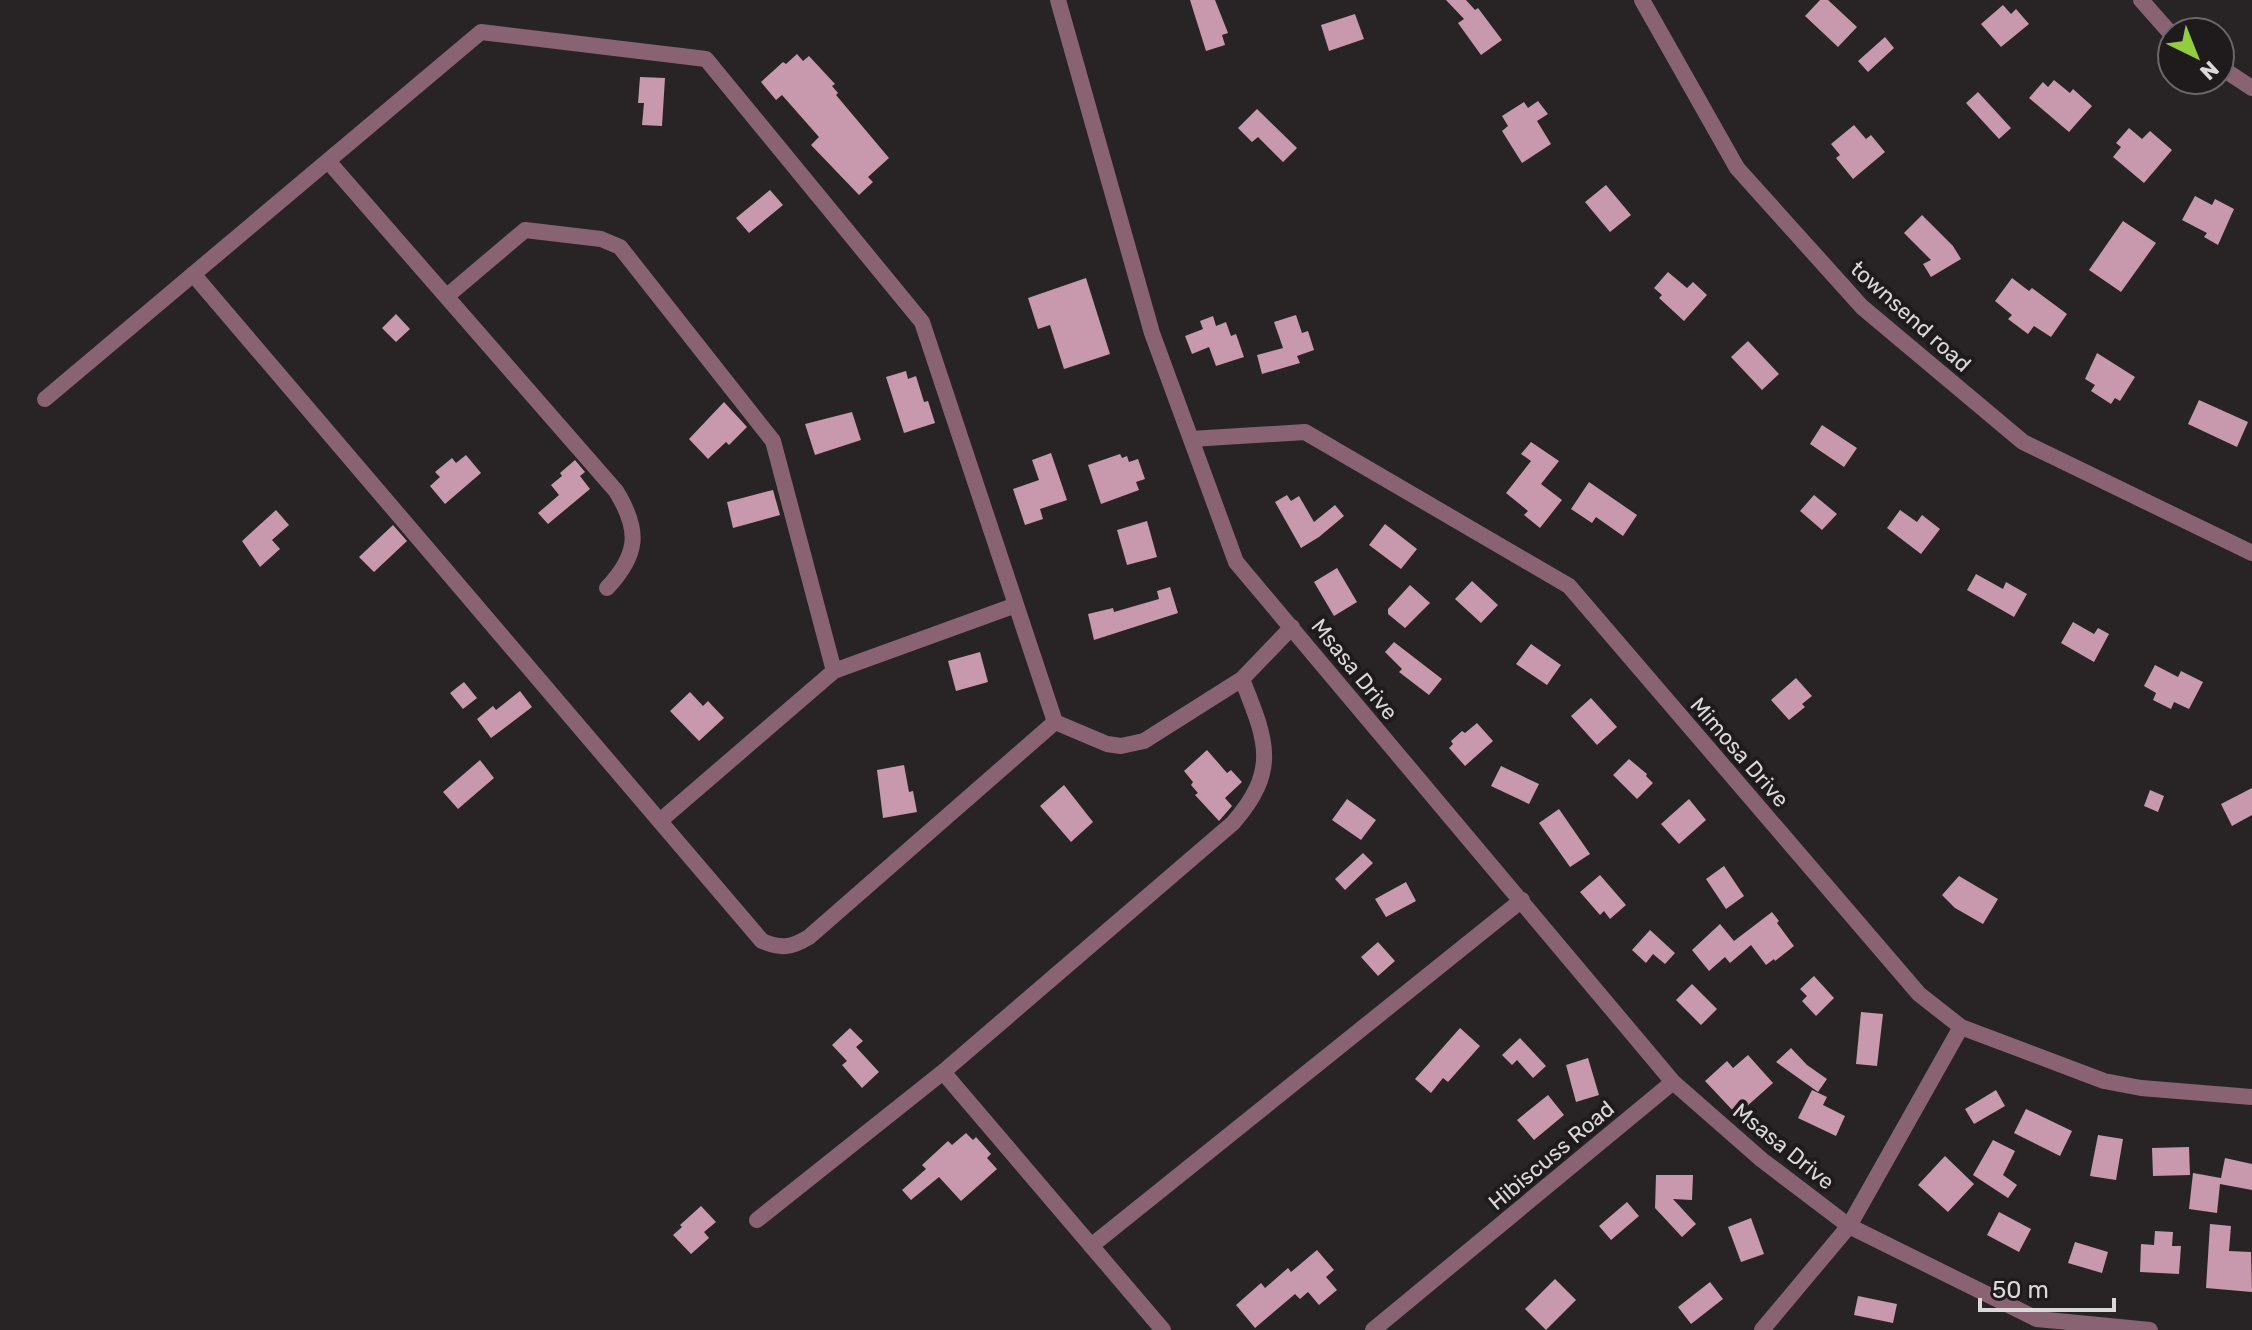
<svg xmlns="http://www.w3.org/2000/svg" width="2252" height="1330" viewBox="0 0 2252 1330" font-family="Rubik,sans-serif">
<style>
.building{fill:#c898ac}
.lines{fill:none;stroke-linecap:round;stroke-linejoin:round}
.minor{stroke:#8a6373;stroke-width:16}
.labels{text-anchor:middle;stroke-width:8;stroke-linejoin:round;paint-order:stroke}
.street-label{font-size:22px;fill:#dad8d9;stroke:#1f1b1c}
</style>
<rect width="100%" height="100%" fill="#282426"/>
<path class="building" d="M1190,0h25l13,33 -6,2 3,10 -19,6z
M1446,0h20l9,10 3,-2 24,32 -21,15 -23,-32 6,-4z
M1820,0h8l29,27 -19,20 -33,-31z
M2003,5l8,9 5,-5 13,15 -28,23 -20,-23z
M1355,14l9,25 -35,12 -8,-26z
M1885,37l9,11 -26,24 -10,-11z
M797,54l6,7 6,-5 26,28 -3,2 6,7 -2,2 53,63 -21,19 5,5 -14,13 -48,-50 8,-8 -37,-42 -6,5 -15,-18 22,-20 3,2z
M640,77l25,1 -3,48 -20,-1 2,-22h-6z
M2054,80l16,13 3,-4 19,17 -23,26 -40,-34 14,-16 5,5z
M1978,92l33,36 -12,11 -33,-36z
M1538,101l10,13 -11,7 14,23 -29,19 -20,-32 6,-5 -6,-10 22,-14 4,6z
M1257,109l40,39 -14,14 -25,-25 -6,5 -14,-14z
M1854,125l12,14 5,-4 14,17 -32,27 -17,-21 4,-3 -9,-11z
M2129,128l13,11 8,-8 22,19 -28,33 -31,-26 8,-10 -5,-4z
M1606,185l25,30 -21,17 -25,-30z
M770,190l13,15 -34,28 -13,-15z
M2195,196l17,9 3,-6 19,10 -16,36 -14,-8 3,-4 -25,-13z
M1922,215l31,31 8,13 -30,18 -8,-13 8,-4 -27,-27z
M2123,221l33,22 -35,49 -32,-22z
M1668,272l19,16 6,-6 14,13 -23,26 -25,-23 3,-3 -8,-7z
M1086,278l24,76 -46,15 -14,-44 -12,4 -10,-31z
M2012,278l17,13 3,-3 35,26 -16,23 -17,-11 -6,8 -20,-15 4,-4 -17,-14z
M396,314l14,15 -14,13 -14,-14z
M1296,315l6,18 6,-2 6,19 -17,6 3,7 -38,11 -5,-19 26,-7 -9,-26z
M1213,316l3,10 10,-4 5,14 5,-2 8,23 -28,9 -7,-19 -17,7 -7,-18 18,-7 -3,-8z
M1748,341l31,33 -17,16 -31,-33z
M2097,353l38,24 -15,24 -5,-3 -4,6 -20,-13 4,-6 -10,-6z
M906,371l2,8 8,-3 8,26 4,-1 7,22 -31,10 -18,-56z
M2199,400l49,22 -11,25 -49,-23z
M724,402l23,25 -18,18 -3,-3 -18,17 -19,-20z
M852,412l9,28 -46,15 -10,-31z
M1822,425l35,23 -13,19 -34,-23z
M1531,442l28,19 -18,23 21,16 -22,28 -16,-13 4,-4 -22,-18 25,-32 -10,-7z
M1051,453l16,47 -27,9 3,10 -18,6 -12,-36 26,-9 -7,-20z
M1120,454l2,4 5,-2 2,6 9,-3 7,20 -9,3 3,8 -38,14 -13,-39z
M466,455l15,18 -36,31 -15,-18 10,-9 -5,-5 17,-14 4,5z
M575,460l10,12 -5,4 10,13 -42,35 -10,-11 21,-18 -8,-10 11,-9 -2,-3z
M1589,482l48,33 -14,21 -27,-19 -4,6 -21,-14z
M773,490l7,25 -47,13 -6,-26z
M1287,495l4,6 8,-5 15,26 21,-17 9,11 -25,21 -18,11 -26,-46z
M1814,495l23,19 -15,16 -22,-19z
M276,510l13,15 -17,15 8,9 -20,18 -18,-26z
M1900,510l17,12 5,-7 18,14 -19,25 -34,-26z
M1147,521l10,36 -30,8 -10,-35z
M1385,524l32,25 -16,20 -32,-24z
M393,525l14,16 -33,31 -15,-15z
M1337,568l20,34 -23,14 -20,-34z
M1976,574l27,15 3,-7 21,12 -13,23 -47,-27z
M1472,581l26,24 -17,18 -26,-24z
M1410,585l20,18 -25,25 -17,-14v-5z
M1170,587l8,26 -84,27 -6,-26 25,-6 1,4 45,-13 -2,-8z
M2073,622l21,12 4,-6 11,6 -15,28 -33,-19z
M1394,642l48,37 -13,16 -30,-23 3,-3 -17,-17z
M1531,644l30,21 -14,20 -31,-21z
M980,652l8,30 -32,9 -8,-30z
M2155,665l23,12 3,-6 22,11 -14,27 -15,-7 -3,7 -18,-9 3,-7 -12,-7z
M1796,678l16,18 -10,8 3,3 -16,13 -18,-20z
M464,682l13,16 -14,11 -13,-16z
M520,691l12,16 -41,31 -14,-19 16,-13 3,4z
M690,692l13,14 5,-5 16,17 -25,23 -29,-30z
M1591,698l26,29 -20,18 -26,-29z
M1477,723l16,18 -28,25 -16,-18 4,-4 -2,-3 11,-10 3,2z
M1207,750l20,23 4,-3 11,12 -17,16 7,8 -13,15 -24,-26 3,-2 -7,-8 2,-3 -9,-11z
M1629,759l18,15 -1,2 7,7 -16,16 -24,-24z
M480,760l14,18 -36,31 -15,-17z
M904,765l5,27 4,-1 4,21 -34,6 -6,-48z
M1501,766l38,18 -10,20 -38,-18z
M1064,785l29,37 -22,20 -31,-36z
M2252,788v27l-20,11 -11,-22z
M2150,790l14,6 -6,16 -14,-6z
M1347,799l29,21 -15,20 -29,-20z
M1689,799l17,21 -27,24 -18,-20z
M1559,809l31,45 -20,13 -31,-44z
M1363,853l10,10 -28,27 -10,-11z
M1724,866l20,30 -18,13 -20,-30z
M1600,875l26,30 -16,14 -6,-8 -4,4 -20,-23z
M1959,876l39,23 -15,25 -28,-16 -13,-13z
M1406,882l10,19 -30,16 -11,-18z
M1772,912l7,9 -2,2 17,23 -19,15 -1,-2 -8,6 -15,-20 -21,18 -5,-6 -16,14 -17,-21 28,-26 14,17z
M1650,930l25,23 -10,11 -12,-10 -7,9 -14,-13z
M1378,942l17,19 -17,15 -17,-19z
M1814,976l20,22 -18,18 -14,-15 5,-5 -7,-7z
M1692,984l25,25 -16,16 -25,-25z
M1861,1012l22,2 -6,52 -21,-2z
M850,1028l13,13 -7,6 23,25 -17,16 -20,-23 5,-4 -15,-16z
M1460,1028l20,18 -32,36 -5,-4 -12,15 -16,-14z
M1520,1038l26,28 -13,12 -16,-18 -5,5 -10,-10z
M1791,1048l16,17 20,14 -9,13 -42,-30z
M1748,1055l25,28 -36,32 -32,-34 22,-20 6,7z
M1588,1058l11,37 -23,7 -10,-37z
M1812,1090l15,7 -4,8 22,11 -9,20 -38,-18z
M1996,1090l9,16 -31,18 -9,-15z
M1548,1095l16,20 -30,25 -17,-20z
M2026,1109l46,22 -12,25 -46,-23z
M966,1133l7,7 3,-3 15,17 -4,4 10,11 -36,32 -22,-24 -28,23 -9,-10 24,-21 -4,-4 26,-24 4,4z
M2098,1135l25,4 -7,41 -26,-4z
M1993,1140l22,11 -12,24 14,10 -9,13 -35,-23z
M2189,1147l1,28 -37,1 -1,-28z
M1945,1156l29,28 -26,28 -30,-27z
M2225,1158l27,6v26l-32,-6 -3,29 -28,-4 4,-36 28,5z
M1656,1175h37l-1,25 -19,-1 23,25 -14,13 -27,-29z
M1627,1202l12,14 -28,24 -12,-14z
M701,1206l15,16 -12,10 5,6 -18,16 -18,-19 9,-8 -2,-2z
M1999,1212l32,17 -12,23 -32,-17z
M1751,1218l13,36 -23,8 -13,-35z
M2210,1224l21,2 -2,25 22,1 1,40 -46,-4z
M2155,1231l18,1 -1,14h9l-2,28 -39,-2 1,-28 13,1z
M2075,1242l33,10 -6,21 -34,-10z
M1317,1250l17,20 -8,7 11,13 -18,15 -11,-13 -8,7 -5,-5 -40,34 -19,-23 25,-22 4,5 23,-20 3,4z
M1555,1279l21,21 -30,30 -21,-21z
M1710,1282l13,17 -32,25 -13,-17z
M1858,1296l39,8 -4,19 -39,-8z"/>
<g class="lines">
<path class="minor" d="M1058,0l94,333 84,229 437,520 89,78 87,66 188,93 113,11
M1642,0l95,168 125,139 161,135 229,111
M2141,0l31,35
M2220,67l32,21
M328,161l288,330c24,39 23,63 -9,97
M193,274l569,667c19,8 29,7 47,-4l246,-215
M447,296l78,-66 76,9 19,8 153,194 61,230
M45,399l436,-367 225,27 216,263 133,400 52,22 14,2 23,-5 98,-62 50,-52
M1191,439l114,-7 264,154 350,408 42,33 143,54 37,7 111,9
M661,820l173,-149 182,-66
M943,1072l220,258
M757,1220l186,-148 290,-249c47,-54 33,-83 9,-144
M1091,1246l431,-346
M1373,1330l300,-248
M1762,1330l87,-104 112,-199"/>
</g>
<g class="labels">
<g class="street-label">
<text transform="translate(1911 316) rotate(42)" y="8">townsend road</text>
<text transform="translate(1355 669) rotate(51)" y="8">Msasa Drive</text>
<text transform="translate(1740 752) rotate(49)" y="8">Mimosa Drive</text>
<text transform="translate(1784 1146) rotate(39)" y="8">Msasa Drive</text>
<text transform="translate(1551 1155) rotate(-40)" y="8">Hibiscuss Road</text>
</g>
</g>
<g transform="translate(2196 56) rotate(137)"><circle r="38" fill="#1f1b1c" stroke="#6a6768" stroke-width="2"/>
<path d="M0-6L14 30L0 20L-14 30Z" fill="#92cd3f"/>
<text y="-12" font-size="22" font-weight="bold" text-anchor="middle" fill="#dad8d9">N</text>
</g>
<path d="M1980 1298v12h134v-12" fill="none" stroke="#dad8d9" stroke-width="4"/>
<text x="1992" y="1298" font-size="24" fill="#dad8d9" stroke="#1f1b1c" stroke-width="6" paint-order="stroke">50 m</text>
</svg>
